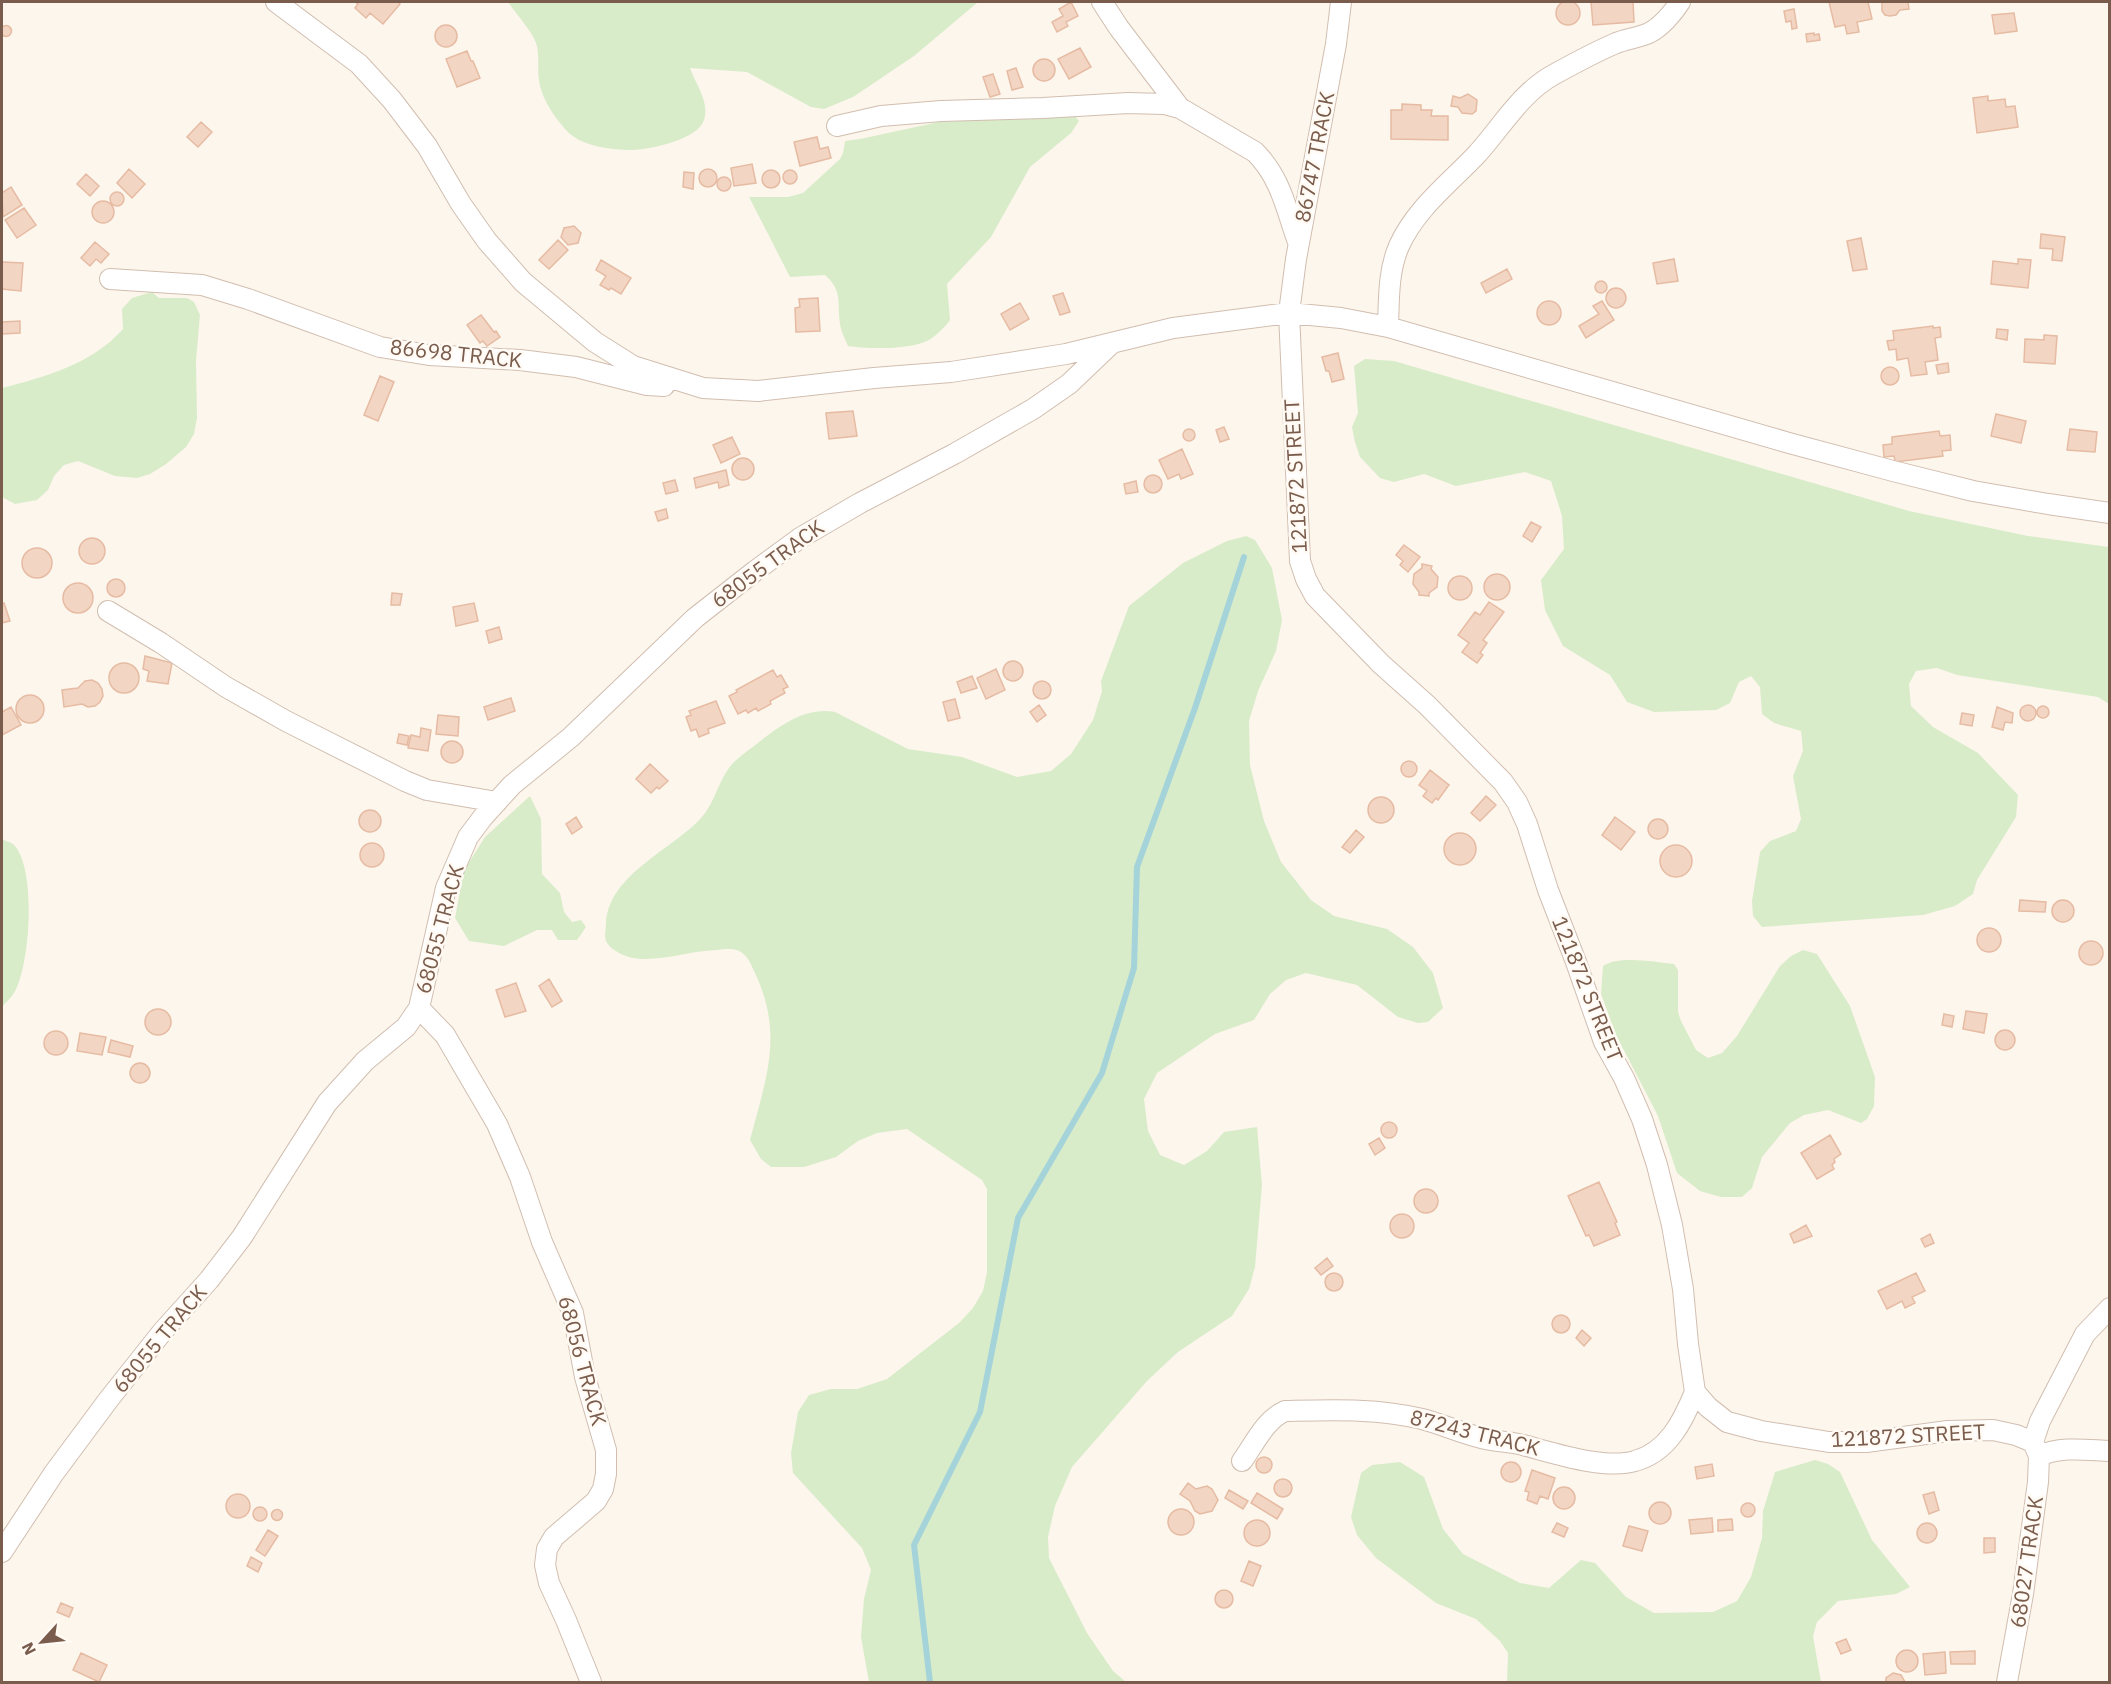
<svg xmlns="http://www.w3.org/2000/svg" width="2111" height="1684" viewBox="0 0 2111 1684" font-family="'IBM Plex Sans',sans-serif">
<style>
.green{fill:#d8ecc9}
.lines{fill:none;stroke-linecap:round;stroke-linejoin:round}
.stream{stroke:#a5d3da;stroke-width:6}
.building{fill:#f3d5c3;stroke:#e6bba3;stroke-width:1.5}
.minor-casing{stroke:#d1beb0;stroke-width:22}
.minor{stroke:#fff;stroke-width:20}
.labels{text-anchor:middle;stroke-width:5;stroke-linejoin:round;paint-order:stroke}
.street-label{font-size:21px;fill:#7a5c4d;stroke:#fffaf3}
</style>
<rect width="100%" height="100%" fill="#fdf6ec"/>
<path class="green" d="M508,2h470l-64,54 -61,41 -29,12 -13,-2 -64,-35 -57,-4c5,15 20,34 14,52 -6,20 -58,31 -77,30 -19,-1 -46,-4 -60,-19 -12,-13 -26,-33 -28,-51 -2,-12 1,-26 -3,-37 -3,-10 -21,-31 -28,-41z
M1074,115l5,6 -8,12 -41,34 -39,70 -44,47 3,36c-5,7 -13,15 -21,20 -18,10 -61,9 -81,6 -3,-7 -7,-15 -8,-22 -3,-22 3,-33 -15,-49l-35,2 -41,-80h39l15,-4 37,-34 3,-6 2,-12 15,-2 79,-17z
M152,292l7,6h28l7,4 6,13 -4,46 1,57 -3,16 -8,13 -20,17 -16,10 -13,4 -22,-2 -37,-15 -14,4 -10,11 -6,14 -11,10 -22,4 -13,-7v-109c43,-11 90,-24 121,-59l-1,-20 10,-11z
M1365,359l29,2 515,150 119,25 81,11v157l-11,-7 -141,-22 -20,-7 -21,3 -7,13 2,22 22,21 45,26 40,42 -2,22 -39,63 -4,14 -18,12 -32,9 -161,12 -9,-11 -1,-15 8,-49 10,-11 26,-10 5,-12 -8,-43 10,-25 -2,-20 -27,-8 -12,-9 -2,-27 -9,-11 -12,6 -9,21 -14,7 -62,2 -27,-10 -17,-27 -47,-29 -18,-36 -4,-30 23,-31 -2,-33 -11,-35 -26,-9 -69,14 -32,-12 -30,8 -14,-4 -20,-21 -5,-15 -3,-15 6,-14 -4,-47z
M1246,536l9,4 17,28 10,52 -6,31 -18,40 -9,30 1,44 14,56 17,41 30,38 23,16 53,13 26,18 20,26 10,35 -15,14 -10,1 -20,-6 -41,-32 -51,-12 -20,7 -16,14 -16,26 -39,14 -58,39 -13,26 4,32 12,24 24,10 23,-14 17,-19 33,-5 5,58 -7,82 -6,22 -17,27 -54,36 -31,29 -75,86 -17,39 -7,31 1,21 38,75 26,38 13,11h-257l-8,-45 3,-38 7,-29 -9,-22 -69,-75 -2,-20 7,-41 11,-17 22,-6h26l30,-10 72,-56 14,-15 10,-17 4,-19v-83l-5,-9 -75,-51 -30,4 -19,8 -22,16 -32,10h-33l-10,-8 -11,-19c16,-62 34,-105 5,-167 -4,-8 -7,-18 -16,-22 -6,-3 -15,-2 -22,-1 -29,0 -72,18 -98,3 -5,-3 -10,-6 -13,-12 -2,-5 0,-12 0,-18 3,-49 66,-73 95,-105 14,-15 18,-40 32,-55 6,-6 14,-12 21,-17 23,-18 50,-40 81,-34l73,37 54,8 55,20 34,-6 20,-17 22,-34 9,-29 -1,-10 28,-75 54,-43 44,-22z
M530,796l11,23 1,55 18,19 4,19 8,10 9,-2 5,7 -9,13h-19l-6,-10h-15l-33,16 -35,-5 -14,-23 9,-48 21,-33z
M2,839c3,2 9,3 12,6 23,24 16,122 0,148 -3,5 -9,10 -12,14z
M1803,950l14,4 33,52 25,71 -1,29 -7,13 -6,4 -33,-13 -24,5 -14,8 -28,34 -10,31 -10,9h-21l-21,-6 -23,-18 -19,-57 -42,-81 -15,-41 2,-28c16,-11 52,-4 71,-2l4,6v42l3,9 15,29 12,8 14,-5 15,-17 43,-70 11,-10z
M1815,1460l13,4 12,8 32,68 38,47 -14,7 -58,7 -21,21 -4,14 8,46h-314l1,-29 -8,-12 -24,-22 -40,-16 -60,-45 -19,-23 -6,-18 10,-44 11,-8 28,-3 24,15 19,52 20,25 57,29 29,5 32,-28 14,3 31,34 28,16 59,-1 24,-11 14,-24 11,-39 1,-27 12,-39z"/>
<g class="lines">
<path class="stream" d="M930,1682l-16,-137 66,-133 38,-194 84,-145 32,-105 3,-101 58,-159 49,-151"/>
</g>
<path class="building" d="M1556 13a12 12 0 1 1 24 0a12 12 0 1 1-24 0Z
M355,2h43l2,2 -17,20 -13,-11 -4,5 -11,-10 3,-4z
M1071,2l7,14 -12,6 2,4 -11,6 -5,-10 11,-6 -4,-7z
M1591,2h42l1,20 -41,3z
M1829,2h39l4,17 -15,3 2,10 -12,2 -2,-9 -10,2z
M1882,2h26l1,7 -9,1 -4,5 -6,1 -5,-1 -3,-4z
M1794,9l3,19 -5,1 -1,-8 -5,1 -2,-11z
M2014,13l3,18 -22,3 -3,-19z
M435 36a11 11 0 1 1 22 0a11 11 0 1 1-22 0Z
M0.5 31a5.5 5.5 0 1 1 11 0a5.5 5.5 0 1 1-11 0Z
M1814,33v2l5,-1 1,6 -13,2 -1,-8z
M1080,48l11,19 -22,12 -11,-20z
M467,51l4,10h2l7,17 -23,9 -11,-28z
M1033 70a11 11 0 1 1 22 0a11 11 0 1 1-22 0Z
M1016,68l7,19 -11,3 -5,-19z
M993,74l7,20 -10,3 -7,-20z
M1468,94l9,6 -1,11 -4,3 -10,-1 -4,-6 -7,-1 2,-10 7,2z
M1988,96v5l17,-2 1,8 9,-1 3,21 -41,6 -4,-35z
M1402,104l19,1v5h11l-1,6h17v24l-57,-1v-29h11z
M201,122l11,10 -14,15 -11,-10z
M817,137l3,12 8,-2 3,11 -31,8 -6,-24z
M752,164l4,19 -22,3 -3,-18z
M699 178a9 9 0 1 1 18 0a9 9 0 1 1-18 0Z
M129,169l16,15 -13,14 -15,-15z
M783 177a7 7 0 1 1 14 0a7 7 0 1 1-14 0Z
M762 179a9 9 0 1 1 18 0a9 9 0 1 1-18 0Z
M684,172l10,1 -1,16 -10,-2z
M86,174l13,12 -9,10 -13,-12z
M717 184a7 7 0 1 1 14 0a7 7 0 1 1-14 0Z
M11,187l11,18 -19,12 -1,-24z
M110 199a7 7 0 1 1 14 0a7 7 0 1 1-14 0Z
M92 212a11 11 0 1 1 22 0a11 11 0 1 1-22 0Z
M24,208l12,17 -19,13 -12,-18z
M574,226l7,7 -3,10 -10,2 -7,-8 3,-9z
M2041,234l24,3 -3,24 -10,-1 1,-11 -13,-1z
M1861,238l6,31 -14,2 -6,-30z
M558,240l10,10 -19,19 -10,-9z
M95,242l14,12 -8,9 -5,-4 -6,7 -9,-8z
M1674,259l4,22 -21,3 -4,-21z
M2018,259l13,1 -3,28 -37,-4 2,-23 25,3z
M601,260l30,18 -10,16 -10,-6 -2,2 -9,-5 6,-9 -10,-6z
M2,262l21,1 -2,28 -19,-2z
M1507,269l5,10 -26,14 -5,-10z
M1595 287a6 6 0 1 1 12 0a6 6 0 1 1-12 0Z
M1606 298a10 10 0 1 1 20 0a10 10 0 1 1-20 0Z
M1063,293l7,19 -10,3 -7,-19z
M818,298l2,33 -24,1 -1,-24 5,-1 -1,-8z
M1537 313a12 12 0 1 1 24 0a12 12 0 1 1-24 0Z
M1602,301l12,19 -28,18 -7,-12 20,-12 -6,-8z
M1020,303l9,16 -19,11 -9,-16z
M481,315l13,17 2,-1 4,6 -13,9 -4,-5 -3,2 -13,-18z
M20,321v12l-18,1v-12z
M1933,326v2l7,-1 1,10 -6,1 3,22 -13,2 2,12 -16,2 -3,-18 -11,2 -1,-11 -7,1 -2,-9 7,-1 -1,-9z
M1997,329l11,1 -1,10 -11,-2z
M2044,335l13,1 -2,28 -31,-2 1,-23 19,1z
M1338,353l6,26 -12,3 -3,-11h-3l-4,-14z
M1948,363l1,9 -11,2 -2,-9z
M1881 376a9 9 0 1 1 18 0a9 9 0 1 1-18 0Z
M380,376l14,6 -16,39 -14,-6z
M853,411l4,25 -28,3 -3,-26z
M1996,414l30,7 -5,22 -30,-7z
M1224,427l5,12 -9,3 -4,-12z
M2070,429l27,3 -2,20 -28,-2z
M1183 435a6 6 0 1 1 12 0a6 6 0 1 1-12 0Z
M1939,431l1,5 10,-1 1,15 -9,1 1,5 -48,6 -1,-6 -10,1 -1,-12 9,-1v-7z
M732,437l8,17 -19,9 -8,-18z
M1182,449l11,25 -12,5 -2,-5 -11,5 -9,-19z
M732 469a11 11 0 1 1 22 0a11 11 0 1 1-22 0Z
M726,470l3,15 -10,3 -1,-6 -22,6 -2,-10z
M1144 484a9 9 0 1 1 18 0a9 9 0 1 1-18 0Z
M675,480l3,11 -12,3 -3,-11z
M1136,481l2,11 -12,2 -2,-10z
M666,509l2,9 -10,3 -3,-9z
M1531,522l10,5 -9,15 -9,-6z
M79 551a13 13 0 1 1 26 0a13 13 0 1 1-26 0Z
M1404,545l16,12 -12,15 -8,-7 3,-4 -7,-6z
M22 563a15 15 0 1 1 30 0a15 15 0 1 1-30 0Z
M1422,564l10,2 -1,3 7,8 -1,10 -8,6v3l-10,-1v-3l-6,-8 1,-10 8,-6z
M1484 587a13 13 0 1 1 26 0a13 13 0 1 1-26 0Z
M1448 588a12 12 0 1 1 24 0a12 12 0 1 1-24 0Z
M107 588a9 9 0 1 1 18 0a9 9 0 1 1-18 0Z
M63 598a15 15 0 1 1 30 0a15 15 0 1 1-30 0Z
M392,593l10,1 -2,11h-9z
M1489,602l15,10 -21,28 4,3 -7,10 3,2 -6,8 -15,-11 7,-9 -11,-8 17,-23 5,3z
M4,603l6,18 -8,2v-19z
M474,603l4,18 -22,5 -3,-19z
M499,627l3,12 -13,4 -3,-12z
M145,656l27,7 -4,21 -21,-3 2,-10 -6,-2z
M1003 671a10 10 0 1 1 20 0a10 10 0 1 1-20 0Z
M109 678a15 15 0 1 1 30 0a15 15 0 1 1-30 0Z
M996,669l9,21 -19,9 -9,-21z
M773,670l4,7 4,-2 7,12 -5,2 2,4 -15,8 1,3 -13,7 -2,-3 -8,5 -2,-3 -8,4 -9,-18 8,-4 -1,-2z
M972,676l5,12 -16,5 -4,-11z
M92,680l6,3 4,6 1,7 -3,6 -5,4 -7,1 -6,-3 -18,3 -2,-17 16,-2 7,-7z
M1033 690a9 9 0 1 1 18 0a9 9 0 1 1-18 0Z
M16 709a14 14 0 1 1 28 0a14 14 0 1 1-28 0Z
M511,698l4,13 -27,9 -4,-13z
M955,699l5,19 -12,3 -5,-19z
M716,701l9,22 -17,6 1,4 -10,4 -3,-8 -5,2 -5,-14 5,-2 -2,-4z
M1039,705l7,10 -9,7 -7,-10z
M2020 713a8 8 0 1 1 16 0a8 8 0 1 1-16 0Z
M2037 712a6 6 0 1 1 12 0a6 6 0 1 1-12 0Z
M11,707l10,18 -19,10v-23z
M1997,707l16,6 -1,10 -7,-1 -2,8 -11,-3z
M1962,713l12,2 -2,11 -12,-2z
M438,715l21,2 -1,19 -22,-2z
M421,728l10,2 -3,21 -20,-3 3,-13 9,2z
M399,734l10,2 -2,9 -10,-2z
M441 752a11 11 0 1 1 22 0a11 11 0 1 1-22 0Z
M1401 769a8 8 0 1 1 16 0a8 8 0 1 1-16 0Z
M650,764l18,17 -9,8 -2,-2 -6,6 -15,-14z
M1430,770l19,15 -11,15 -2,-2 -4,5 -9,-7 4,-5 -8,-6z
M1486,796l10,9 -16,16 -9,-8z
M1368 810a13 13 0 1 1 26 0a13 13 0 1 1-26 0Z
M359 821a11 11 0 1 1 22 0a11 11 0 1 1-22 0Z
M576,817l6,10 -10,7 -6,-10z
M1615,817l20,15 -14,18 -19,-15z
M1648 829a10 10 0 1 1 20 0a10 10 0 1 1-20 0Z
M1356,830l8,7 -14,16 -8,-6z
M1444 849a16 16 0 1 1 32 0a16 16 0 1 1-32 0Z
M360 855a12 12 0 1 1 24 0a12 12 0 1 1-24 0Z
M1660 861a16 16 0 1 1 32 0a16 16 0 1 1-32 0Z
M2052 911a11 11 0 1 1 22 0a11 11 0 1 1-22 0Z
M2020,900l26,2 -1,10 -26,-1z
M1977 940a12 12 0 1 1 24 0a12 12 0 1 1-24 0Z
M2079 953a12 12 0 1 1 24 0a12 12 0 1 1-24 0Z
M549,979l13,22 -10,6 -13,-21z
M516,983l10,28 -21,6 -9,-27z
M145 1022a13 13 0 1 1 26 0a13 13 0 1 1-26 0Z
M1966,1011l21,3 -3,19 -21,-4z
M1944,1014l10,2 -2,11 -10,-2z
M1995 1040a10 10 0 1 1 20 0a10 10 0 1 1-20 0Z
M44 1043a12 12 0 1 1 24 0a12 12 0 1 1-24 0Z
M80,1033l26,4 -4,18 -25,-4z
M111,1040l22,6 -3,11 -22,-5z
M130 1073a10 10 0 1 1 20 0a10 10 0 1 1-20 0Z
M1381 1130a8 8 0 1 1 16 0a8 8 0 1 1-16 0Z
M1830,1135l11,19 -7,5 1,3 -3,3 2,4 -17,10 -16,-26z
M1379,1138l6,10 -10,7 -6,-11z
M1599,1182l18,40 -2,1 5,12 -26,11 -5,-11 -3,1 -18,-40z
M1414 1201a12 12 0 1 1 24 0a12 12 0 1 1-24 0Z
M1390 1226a12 12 0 1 1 24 0a12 12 0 1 1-24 0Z
M1806,1225l6,11 -18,7 -4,-9z
M1930,1234l4,9 -9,4 -4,-8z
M1327,1258l6,8 -12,9 -6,-7z
M1916,1273l9,18 -13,6 3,6 -10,5 -3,-7 -15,8 -9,-18z
M1325 1282a9 9 0 1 1 18 0a9 9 0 1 1-18 0Z
M1552 1324a9 9 0 1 1 18 0a9 9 0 1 1-18 0Z
M1582,1330l9,8 -7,8 -8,-8z
M1256 1465a8 8 0 1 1 16 0a8 8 0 1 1-16 0Z
M1501 1472a10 10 0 1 1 20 0a10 10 0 1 1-20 0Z
M1712,1464l2,12 -17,3 -2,-12z
M1532,1470l23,8 -7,21 -8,-3 -3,8 -10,-4 2,-8 -4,-1z
M1274 1488a9 9 0 1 1 18 0a9 9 0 1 1-18 0Z
M1188,1483l8,6 11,-3 5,3 6,11 -6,11 -12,3 -5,-3 -5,-10 -10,-7z
M1553 1498a11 11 0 1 1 22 0a11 11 0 1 1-22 0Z
M1229,1490l19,11 -5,8 -18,-11z
M1934,1492l5,18 -10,4 -6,-19z
M1257,1493l26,16 -6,10 -26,-16z
M226 1506a12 12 0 1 1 24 0a12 12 0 1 1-24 0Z
M1649 1513a11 11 0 1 1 22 0a11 11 0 1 1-22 0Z
M1741 1510a7 7 0 1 1 14 0a7 7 0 1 1-14 0Z
M253 1514a7 7 0 1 1 14 0a7 7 0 1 1-14 0Z
M1168 1522a13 13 0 1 1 26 0a13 13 0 1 1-26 0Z
M271.5 1515a5.5 5.5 0 1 1 11 0a5.5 5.5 0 1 1-11 0Z
M1712,1518l1,14 -22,2 -2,-14z
M1732,1519l1,11 -15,1v-11z
M1244 1533a13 13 0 1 1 26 0a13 13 0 1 1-26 0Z
M1557,1523l11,5 -4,9 -12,-5z
M1917 1533a10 10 0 1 1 20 0a10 10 0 1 1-20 0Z
M1629,1526l19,5 -6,20 -19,-5z
M268,1530l10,6 -13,20 -9,-6z
M1984,1538h11v14l-11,1z
M251,1557l11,6 -4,9 -11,-6z
M1249,1561l12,5 -8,20 -12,-5z
M1215 1599a9 9 0 1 1 18 0a9 9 0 1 1-18 0Z
M61,1603l12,5 -4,9 -12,-5z
M1846,1639l5,11 -10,4 -5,-11z
M1896 1661a11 11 0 1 1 22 0a11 11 0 1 1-22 0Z
M1975,1651v13h-24l-1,-12z
M1945,1652l1,21 -21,2 -2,-21z
M81,1653l26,12 -8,17 -26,-12z
M1893,1673l8,2 4,7h-19v-4z"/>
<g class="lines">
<defs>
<path id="minor" d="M276,2l83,62 33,36 35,46 34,58 26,37 36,41 72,60 38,24 70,22 55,3 116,-13 77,-6 115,-18 107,-26 116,-15 52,5 47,9 401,116 104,28 80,20 75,13 62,9
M1102,2l17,26 61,80
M1341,2l-5,42 -40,215 -7,54 11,248 6,18 9,17 66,68 46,41 76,77 14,20 10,22 21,66 28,72 28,80 20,36 18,41 15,46 15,60 11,64 5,55 7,48 13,15 19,15 34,9 68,11h37l82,-11 45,-1 23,5 17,7
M837,126l44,-10 60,-5 102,-3 85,-5 37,1 15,4 75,44c26,26 31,57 43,90
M110,279l92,6 46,14 132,48 49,8 91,5 56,7 71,18 17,1
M1388,327c1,-27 0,-56 11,-81 17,-38 51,-63 79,-93 24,-27 43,-60 75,-78 20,-11 40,-22 61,-31 11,-5 24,-6 35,-11 12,-6 24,-20 31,-31
M108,611l53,32 65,44 60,34 119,60 22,9 70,12
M419,1008l26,27 52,89 23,53 22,65 31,71 12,64 21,73v24l-3,15 -7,12 -42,36 -7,12 -2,16 4,18 17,37 25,62
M2033,1442l7,-21 45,-87 25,-26
M2039,1456c23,-10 46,-6 71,-5
M1242,1461c13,-18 23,-41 43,-50 46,-1 92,-3 137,8 19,5 37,13 56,18 15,5 31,4 45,8 31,8 82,25 112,16 33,-9 48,-40 60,-69
M2,1552l52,-79 55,-74 54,-68 46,-51 33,-43 85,-134 38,-42 41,-34 13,-19 27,-120 22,-51 15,-20 29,-32 59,-48 124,-119 60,-47 45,-33 60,-35 94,-49 79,-45 36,-25 43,-41
M2007,1682l16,-88 15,-112 1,-26 -6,-14"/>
</defs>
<use href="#minor" class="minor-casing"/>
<use href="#minor" class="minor"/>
</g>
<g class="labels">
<g class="street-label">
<text transform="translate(1315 157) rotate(-79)" y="7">86747 TRACK</text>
<text transform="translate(456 354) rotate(6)" y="7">86698 TRACK</text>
<text transform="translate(1296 476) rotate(-93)" y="7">121872 STREET</text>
<text transform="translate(768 564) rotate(-36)" y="7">68055 TRACK</text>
<text transform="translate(440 929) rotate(-75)" y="7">68055 TRACK</text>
<text transform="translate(1587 989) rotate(68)" y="7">121872 STREET</text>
<text transform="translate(160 1339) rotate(-50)" y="7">68055 TRACK</text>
<text transform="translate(582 1361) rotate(75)" y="7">68056 TRACK</text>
<text transform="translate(1475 1433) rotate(14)" y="7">87243 TRACK</text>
<text transform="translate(1908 1436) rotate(-3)" y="7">121872 STREET</text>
<text transform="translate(2027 1562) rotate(-82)" y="7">68027 TRACK</text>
</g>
</g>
<rect width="2111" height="1684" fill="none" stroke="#7a5c4d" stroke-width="6"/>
<g transform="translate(42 1642) rotate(243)" stroke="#fffaf3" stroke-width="4.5" paint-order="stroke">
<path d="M0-4.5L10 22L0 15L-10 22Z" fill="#7a5c4d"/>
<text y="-9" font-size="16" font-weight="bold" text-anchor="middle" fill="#7a5c4d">N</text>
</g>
</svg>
